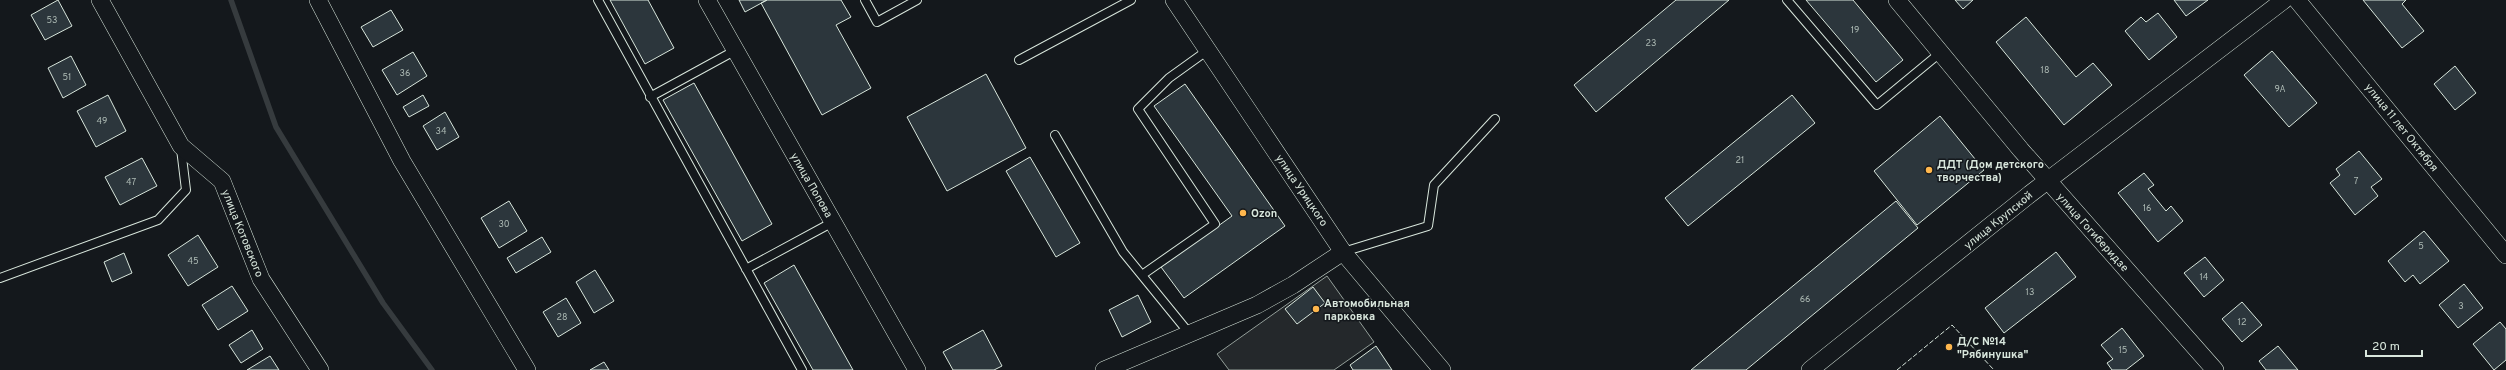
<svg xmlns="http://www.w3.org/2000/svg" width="2506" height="370" viewBox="0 0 2506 370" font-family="Overpass,sans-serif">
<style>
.parking{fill:#24282b;stroke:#939e99}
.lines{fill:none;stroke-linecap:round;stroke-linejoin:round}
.stream{stroke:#363b3e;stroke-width:5.5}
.building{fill:#2c363c;stroke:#d8e6dc}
.service-casing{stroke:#d8e6dc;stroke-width:10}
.minor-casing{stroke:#d8e6dc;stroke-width:18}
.service{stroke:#14181c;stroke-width:8}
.minor{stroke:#14181c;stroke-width:17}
.fence{stroke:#d8e6dc;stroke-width:1;stroke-dasharray:5 2;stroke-linecap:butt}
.poi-dot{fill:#ffb74d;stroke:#14181c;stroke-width:1.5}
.labels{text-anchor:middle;stroke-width:3;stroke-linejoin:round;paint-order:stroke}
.number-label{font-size:9px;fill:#adbab4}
.street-label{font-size:11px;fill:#d8e6dc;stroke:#14181c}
.poi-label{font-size:11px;font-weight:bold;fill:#d8e6dc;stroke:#14181c;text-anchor:start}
</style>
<rect width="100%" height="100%" fill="#14181c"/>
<path class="parking" d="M1327,276l47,66 -40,28h-105l-12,-16z"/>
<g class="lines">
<path class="stream" d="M231,0l45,127 107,176 49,67"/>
</g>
<path class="building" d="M58,0l14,26 -27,14 -14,-25z
M610,0h38l26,48 -29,16z
M739,0h28l-22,12z
M767,0h74l10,17 -15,8 35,63 -49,27 -61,-112z
M1676,0h53l-133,112 -22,-27z
M1806,0h47l50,60 -27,22z
M1955,0h18l-10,9z
M2174,0h34l-22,16z
M2363,0h43l-4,4 22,27 -22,17z
M391,10l12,20 -30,17 -12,-20z
M2158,13l19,24 -28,23 -24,-29 16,-14 5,5z
M2026,17l50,60 17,-14 19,22 -48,40 -68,-83z
M2272,51l45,52 -28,24 -45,-52z
M413,52l14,24 -30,19 -15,-25z
M71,56l15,29 -23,13 -15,-30z
M2455,66l21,27 -21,17 -21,-26z
M986,74l40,74 -79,43 -40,-74z
M694,83l78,141 -30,17 -79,-141z
M1185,84l100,142 -101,72 -23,-31 71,-51 -78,-110z
M108,95l18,36 -30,16 -19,-36z
M423,95l6,11 -20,11 -6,-10z
M1792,95l23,28 -127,103 -23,-28z
M445,112l14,25 -22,13 -14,-24z
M1940,116l44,54 -67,55 -43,-54z
M2359,151l23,28 -11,8 7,9 -23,19 -25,-32 10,-8 -4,-6z
M1030,157l50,86 -24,14 -50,-86z
M142,158l15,28 -37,19 -15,-28z
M2144,173l10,12 -6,4 18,22 5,-5 12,15 -25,21 -40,-49z
M509,201l18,30 -28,17 -18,-30z
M1896,201l22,27 -172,142h-55z
M2424,231l25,30 -29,23 -7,-9 -8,7 -17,-21z
M198,235l20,32 -30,19 -20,-31z
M542,237l9,15 -35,21 -9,-15z
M2056,252l20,25 -72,56 -19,-25z
M124,253l8,20 -20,9 -8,-20z
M2205,257l19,23 -20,17 -20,-24z
M794,265l59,105h-40l-49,-87z
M595,270l19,31 -20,12 -18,-31z
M2464,284l19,24 -25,20 -19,-23z
M232,286l16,25 -30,19 -16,-25z
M1313,287l12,16 -28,21 -12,-15z
M1138,295l13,27 -29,15 -13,-27z
M566,298l15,25 -23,14 -15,-25z
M2242,302l20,23 -20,17 -20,-23z
M2500,322l6,7v31l-12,10 -21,-26z
M2122,328l22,28 -18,14h-14l-5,-7 6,-4 -12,-14z
M252,330l11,19 -22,14 -12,-18z
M983,330l19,36 -8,4h-41l-10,-18z
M1376,346l16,24h-39l-3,-5z
M2278,346l20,24h-32l-7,-9z
M270,356l9,14h-32z
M604,362l5,8h-19z"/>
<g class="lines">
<defs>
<path id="service" d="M598,0l204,370
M865,0l12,22 40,-22
M1787,0l90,105 63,-52
M1019,60l112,-60
M650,97l86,-47
M1055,135l68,117 66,81
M1343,252l85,-26 6,-41 61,-66
M746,269l87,-47
M1142,275l73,-51 -77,-115 31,-31 39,-28
M0,278l158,-58 28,-30 -5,-41"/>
<path id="minor" d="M100,0l81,146 41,35 39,98 59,91
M318,0l84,161 125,209
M707,0l210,370
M1174,0l169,252 99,118
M1897,0l124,150 194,220
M2297,0l209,255
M1104,370l153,-65 36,-20 50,-33
M1810,370l220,-176 254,-194"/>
</defs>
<use href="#service" class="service-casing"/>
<use href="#minor" class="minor-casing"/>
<use href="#service" class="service"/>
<use href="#minor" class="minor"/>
<path class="fence" d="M1897,370l55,-45 42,45"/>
</g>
<g class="poi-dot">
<circle cx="1929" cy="170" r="4"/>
<circle cx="1243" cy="213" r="4"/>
<circle cx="1316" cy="309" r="4"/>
<circle cx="1949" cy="347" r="4"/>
</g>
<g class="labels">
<g class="number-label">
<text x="52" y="23">53</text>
<text x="1855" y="33">19</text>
<text x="1651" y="46">23</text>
<text x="2045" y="73">18</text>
<text x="405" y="76">36</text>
<text x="67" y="80">51</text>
<text x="2280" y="92">9А</text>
<text x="102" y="124">49</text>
<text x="441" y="134">34</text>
<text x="1740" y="163">21</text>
<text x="2356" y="184">7</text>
<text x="131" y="185">47</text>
<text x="2147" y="211">16</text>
<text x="504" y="227">30</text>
<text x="2421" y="249">5</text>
<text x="193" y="264">45</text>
<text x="2204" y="280">14</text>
<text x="2030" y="295">13</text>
<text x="1805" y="302">66</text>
<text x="2461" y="309">3</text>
<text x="562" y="320">28</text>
<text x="2242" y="325">12</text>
<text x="2123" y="353">15</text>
</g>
<g class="street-label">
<text transform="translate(2402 127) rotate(51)" y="4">улица 11 лет Октября</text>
<text transform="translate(812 185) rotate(60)" y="4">улица Попова</text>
<text transform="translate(1302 190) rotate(56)" y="4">улица Урицкого</text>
<text transform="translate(1998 220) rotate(-39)" y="4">улица Крупской</text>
<text transform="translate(2093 232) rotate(48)" y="4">улица Гогиберидзе</text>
<text transform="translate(243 233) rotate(68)" y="4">улица Котовского</text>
</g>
<g class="poi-label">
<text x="1937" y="168">ДДТ (Дом детского<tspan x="1937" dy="13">творчества)</tspan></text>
<text x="1251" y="217">Ozon</text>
<text x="1324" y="307">Автомобильная<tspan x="1324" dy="13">парковка</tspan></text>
<text x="1957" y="345">Д/С №14<tspan x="1957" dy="13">"Рябинушка"</tspan></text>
</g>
</g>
<path d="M2366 350v6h56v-6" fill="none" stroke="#d8e6dc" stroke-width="2"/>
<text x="2372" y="350" font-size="12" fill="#d8e6dc" stroke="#14181c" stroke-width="3" paint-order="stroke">20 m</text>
</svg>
